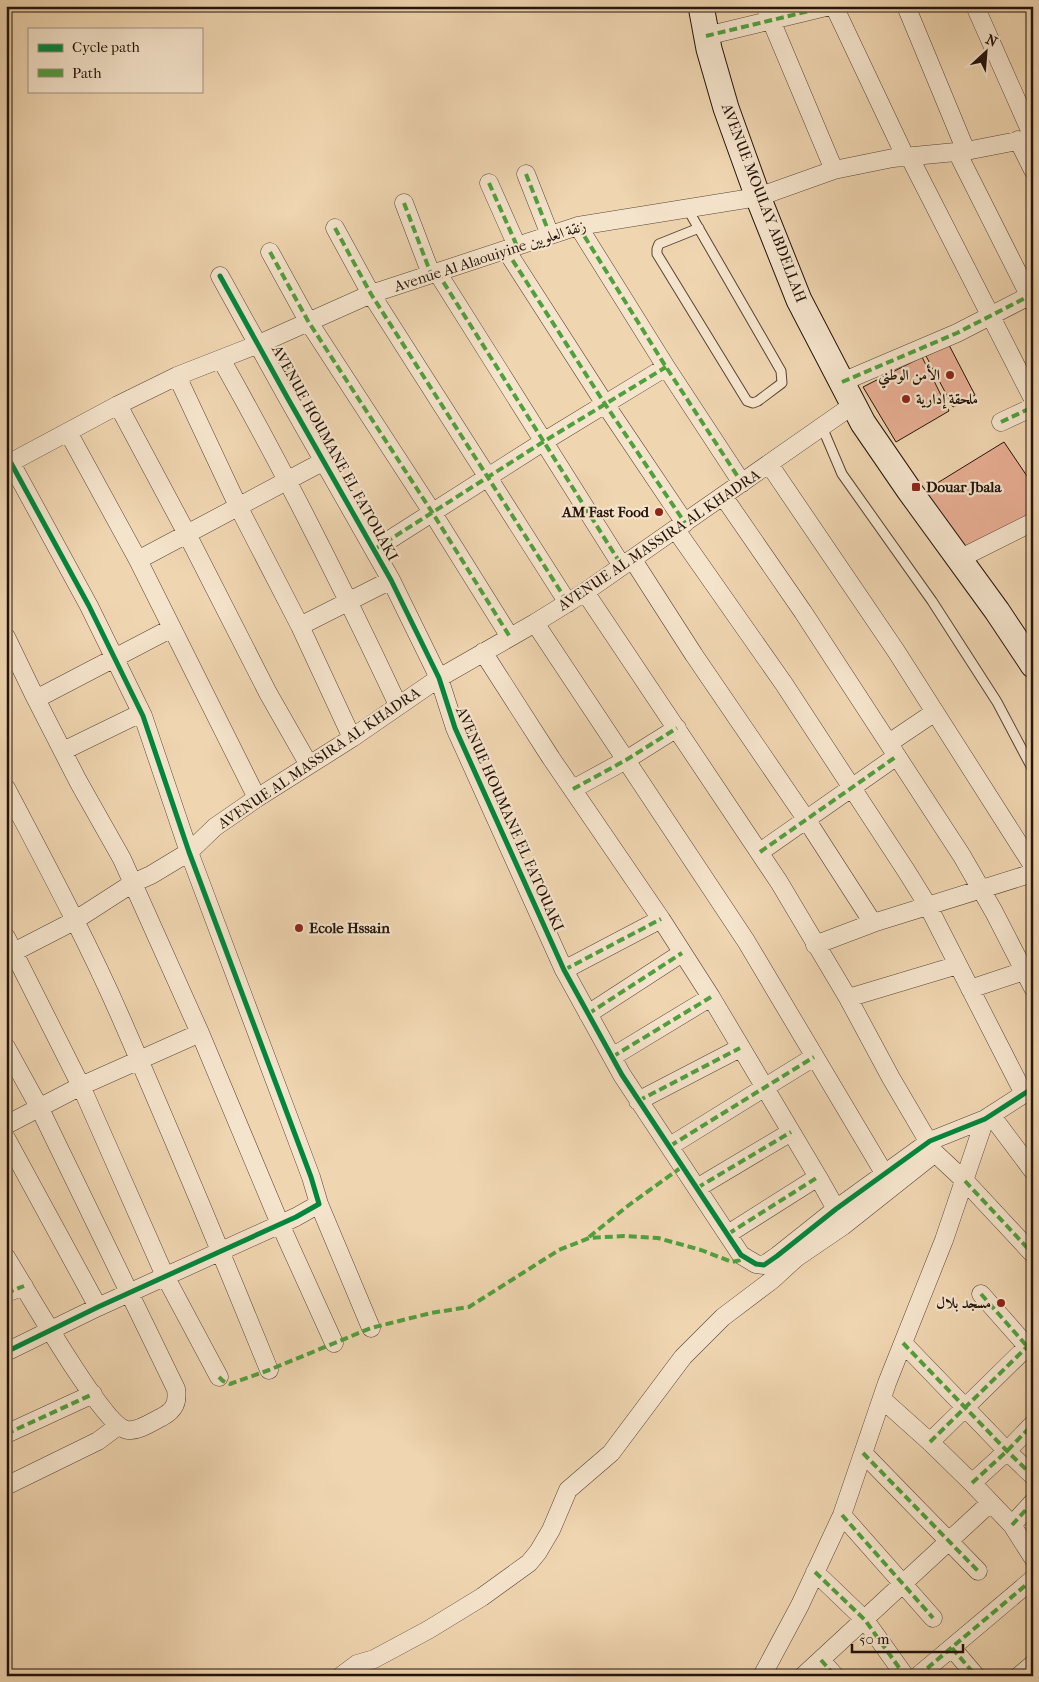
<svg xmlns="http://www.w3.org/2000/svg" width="1039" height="1682" viewBox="0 0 1039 1682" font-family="'IM FELL French Canon',Amiri,serif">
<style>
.building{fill:#e8ae94;stroke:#25140a}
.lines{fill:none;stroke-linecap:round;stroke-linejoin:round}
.lane-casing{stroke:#584434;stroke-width:11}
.street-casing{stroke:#584434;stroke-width:19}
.secondary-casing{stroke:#25140a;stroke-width:27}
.lane{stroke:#f5e4cc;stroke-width:9}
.street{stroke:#f5e4cc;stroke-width:18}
.secondary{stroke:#f5e4cc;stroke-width:25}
.quiet{stroke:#50a03e;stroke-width:4;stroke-dasharray:8 4;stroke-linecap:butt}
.cycleway-casing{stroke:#f5e4cc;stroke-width:8}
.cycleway{stroke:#00873e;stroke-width:5}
.poi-dot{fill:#8f2418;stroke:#f5e4cc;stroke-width:2}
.labels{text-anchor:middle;stroke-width:4.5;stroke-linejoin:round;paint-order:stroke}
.street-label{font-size:15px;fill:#25140a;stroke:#f5e4cc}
.poi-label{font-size:15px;font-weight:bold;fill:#25140a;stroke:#f5e4cc;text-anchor:end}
</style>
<rect width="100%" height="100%" fill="#efd5b0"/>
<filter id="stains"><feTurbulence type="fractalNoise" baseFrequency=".004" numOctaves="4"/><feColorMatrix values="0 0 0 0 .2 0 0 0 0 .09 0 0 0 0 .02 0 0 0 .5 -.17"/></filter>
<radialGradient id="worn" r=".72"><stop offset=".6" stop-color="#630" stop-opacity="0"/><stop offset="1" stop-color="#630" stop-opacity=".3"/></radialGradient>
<path class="building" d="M949,345l26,50 -22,12 -27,-51z
M922,357l27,54 -53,31 -33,-55z
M1004,442l29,43v31l-66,36 -46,-59z"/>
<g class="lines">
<defs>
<path id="lane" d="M687,208l94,163 1,12 -24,18 -5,2 -6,-2 -90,-147v-5l2,-5 40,-16
M822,427l20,47 90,127 65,101 36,68"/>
<path id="street" d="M765,6l69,164
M834,6l71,150
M906,6l60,145
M975,6l58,131
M706,36l124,-30
M1018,140l15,30
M957,152l76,151
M909,156l124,243
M526,174l24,61
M489,183l28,63
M404,203l27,71
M578,226l88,141 76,116
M335,228l36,66 197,309
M506,250l99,154 80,119
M270,252l38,69 124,191 78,125
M437,272l185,294
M220,276l67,121 104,183 48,98 16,50 109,242 58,105 119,180 15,9 8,1 13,-9 59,-47 94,-68 55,-22 48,-31
M221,359c64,113 122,229 177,346
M177,376l61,130 62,120 52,112
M842,382l115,-49 76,-39
M118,405l69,129 81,159 41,72
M1001,422l32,-15
M68,432l70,128 119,238
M769,464l127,187 137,215
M6,465l112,-60 59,-29 82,-32 112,-50 207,-68 180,-29 76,-27 59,-12 73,-7 67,-13
M723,496l80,116 159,244 32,56 39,76
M676,530l108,154 123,188 21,34 96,188
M375,549l168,-107 123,-75
M959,559l74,-37
M138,560l186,-99
M633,560l61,95 112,164 67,104
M585,592l194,290 69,116 43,80 44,75 30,28 68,73
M535,623l211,318 138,232
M300,626l91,-46
M6,637l30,62 42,82 44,78 78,174 80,191 54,119
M483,652l68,106 110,161 50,78 107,180 18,32
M36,699l136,-71
M889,743l46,-31
M63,751l78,-38
M6,788c40,76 81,152 115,230 51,117 100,234 148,352
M573,789l53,-29 51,-32
M760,852l137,-96
M6,937l75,149 84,190 54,101
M815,945l58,-22 160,-50
M6,956l68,-35 59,-38 18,-8 38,-23 26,-25 42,-29 95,-60 87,-60 96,-55 50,-31 268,-187
M564,970l97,-51
M970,989l63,-21
M848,998l110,-33
M588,1014l94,-61
M6,1047l33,60 137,282c2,13 -1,21 -14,28 -9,4 -24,15 -35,13 -24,-4 -104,-146 -121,-173
M612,1057l99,-60
M638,1101l102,-53
M991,1115l42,56
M6,1125l75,-39 119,-53
M6,1138l92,169
M670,1146l144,-89
M697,1188l94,-56
M319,1204l52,124
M728,1234l90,-57
M6,1293l18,-7
M981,1294l52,59
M903,1343l104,108 26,25
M6,1352l92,-45 198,-90 23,-13 -8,-27 -122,-325 -46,-136 -54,-110 -78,-143
M882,1399l48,43 42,41 40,42 21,33
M6,1434l87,-40
M930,1442l103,-101
M863,1453l115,118
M972,1483l35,-32 26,-27
M6,1486l92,-45 20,-15
M842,1515l91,103
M1012,1525l21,-23
M815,1572l50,48 40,56
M952,1648l24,28
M821,1660l14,16
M341,1676l16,-12 17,-5 54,-29 54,-33 47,-34 9,-11 13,-22 17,-40 43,-37 72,-96 40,-40 49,-37 24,-22 47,-32 92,-73
M762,1676l38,-71 42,-90 45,-132 57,-143 41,-121
M803,1676l187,-173
M918,1676l115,-97
M1019,1676l14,-12"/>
<path id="secondary" d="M701,6l8,43 17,59 32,89 41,103 64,123 46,67 88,121 36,54"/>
</defs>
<use href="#lane" class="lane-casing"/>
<use href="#street" class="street-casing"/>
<use href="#secondary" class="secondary-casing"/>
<use href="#lane" class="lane"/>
<use href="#street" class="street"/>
<use href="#secondary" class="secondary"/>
<path class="quiet" d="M706,36l124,-30
M526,174l24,61
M489,183l28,63
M404,203l27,71
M578,226l88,141 76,116
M335,228l36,66 197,309
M506,250l99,154 80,119
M270,252l38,69 124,191 78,125
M437,272l185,294
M842,382l115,-49 76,-39
M1001,422l32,-15
M375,549l168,-107 123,-75
M573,789l53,-29 51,-32
M760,852l137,-96
M564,970l97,-51
M588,1014l94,-61
M612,1057l99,-60
M638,1101l102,-53
M670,1146l144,-89
M1031,1169l2,-2
M965,1181l68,73
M697,1188l94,-56
M728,1234l90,-57
M589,1237l40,-32 54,-39
M6,1293l18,-7
M981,1294l52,59
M903,1343l104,108 26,25
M219,1377l4,4 7,3 39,-14 102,-42 60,-15 38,-6 90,-57 30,-12 35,-2 34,2 43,12 31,12 14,-3
M6,1434l87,-40
M930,1442l103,-101
M863,1453l115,118
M972,1483l35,-32 26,-27
M842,1515l91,103
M1012,1525l21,-23
M815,1572l50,48 40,56
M952,1648l24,28
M821,1660l14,16
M918,1676l115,-97
M1019,1676l14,-12"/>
<defs>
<path id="cycleway" d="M220,276l67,121 104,183 48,98 16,50 109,242 58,105 119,180 15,9 8,1 13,-9 59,-47 94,-68 55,-22 48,-31
M6,1352l92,-45 198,-90 23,-13 -8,-27 -122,-325 -46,-136 -54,-110 -78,-143"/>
</defs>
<use href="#cycleway" class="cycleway-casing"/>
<use href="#cycleway" class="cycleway"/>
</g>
<g class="poi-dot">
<circle cx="950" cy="375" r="5"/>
<circle cx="906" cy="399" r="5"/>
<rect x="911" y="482" width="10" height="10" rx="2.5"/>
<circle cx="659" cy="512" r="5"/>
<circle cx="299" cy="928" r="5"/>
<circle cx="1001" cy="1303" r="5"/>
</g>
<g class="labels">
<g class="street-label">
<text transform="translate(764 203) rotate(69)" y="5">AVENUE MOULAY ABDELLAH</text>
<text transform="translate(490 256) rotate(-18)" y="5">Avenue Al Alaouiyine زنقة العلويين</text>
<text transform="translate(335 453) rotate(61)" y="5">AVENUE HOUMANE EL FATOUAKI</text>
<text transform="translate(659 540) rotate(-34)" y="5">AVENUE AL MASSIRA AL KHADRA</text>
<text transform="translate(319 758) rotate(-34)" y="5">AVENUE AL MASSIRA AL KHADRA</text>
<text transform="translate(510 819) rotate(66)" y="5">AVENUE HOUMANE EL FATOUAKI</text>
</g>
<g class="poi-label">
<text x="940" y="380">الأمن الوطني</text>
<text x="916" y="404" text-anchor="start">ملحقة إدارية</text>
<text x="926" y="492" text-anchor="start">Douar Jbala</text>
<text x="649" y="517">AM Fast Food</text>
<text x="309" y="933" text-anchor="start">Ecole Hssain</text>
<text x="991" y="1308">مسجد بلال</text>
</g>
</g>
<rect width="1039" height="1682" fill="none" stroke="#efd5b0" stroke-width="25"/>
<rect x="8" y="8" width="1024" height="1667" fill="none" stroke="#25140a" stroke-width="2.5"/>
<rect x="12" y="12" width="1014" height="1657" fill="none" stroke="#25140a"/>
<rect x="28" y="28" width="175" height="65" fill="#f5e4cc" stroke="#a2917e"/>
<rect x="38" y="44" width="25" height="8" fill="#00873e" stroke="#a2917e"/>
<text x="72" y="52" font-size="15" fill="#25140a">Cycle path</text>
<rect x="38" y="69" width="25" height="8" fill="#50a03e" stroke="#a2917e"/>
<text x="72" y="78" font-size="15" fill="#25140a">Path</text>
<g transform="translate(986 52) rotate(26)" stroke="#f5e4cc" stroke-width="4" paint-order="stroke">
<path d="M0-4L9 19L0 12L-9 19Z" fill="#25140a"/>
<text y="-8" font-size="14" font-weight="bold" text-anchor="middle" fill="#25140a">N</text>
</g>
<path d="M852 1644v8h111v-8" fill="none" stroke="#25140a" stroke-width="2.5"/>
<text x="859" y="1644" font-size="15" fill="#25140a" stroke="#f5e4cc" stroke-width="4" paint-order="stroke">50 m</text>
<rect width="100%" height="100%" filter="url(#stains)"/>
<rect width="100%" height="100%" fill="url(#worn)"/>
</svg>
